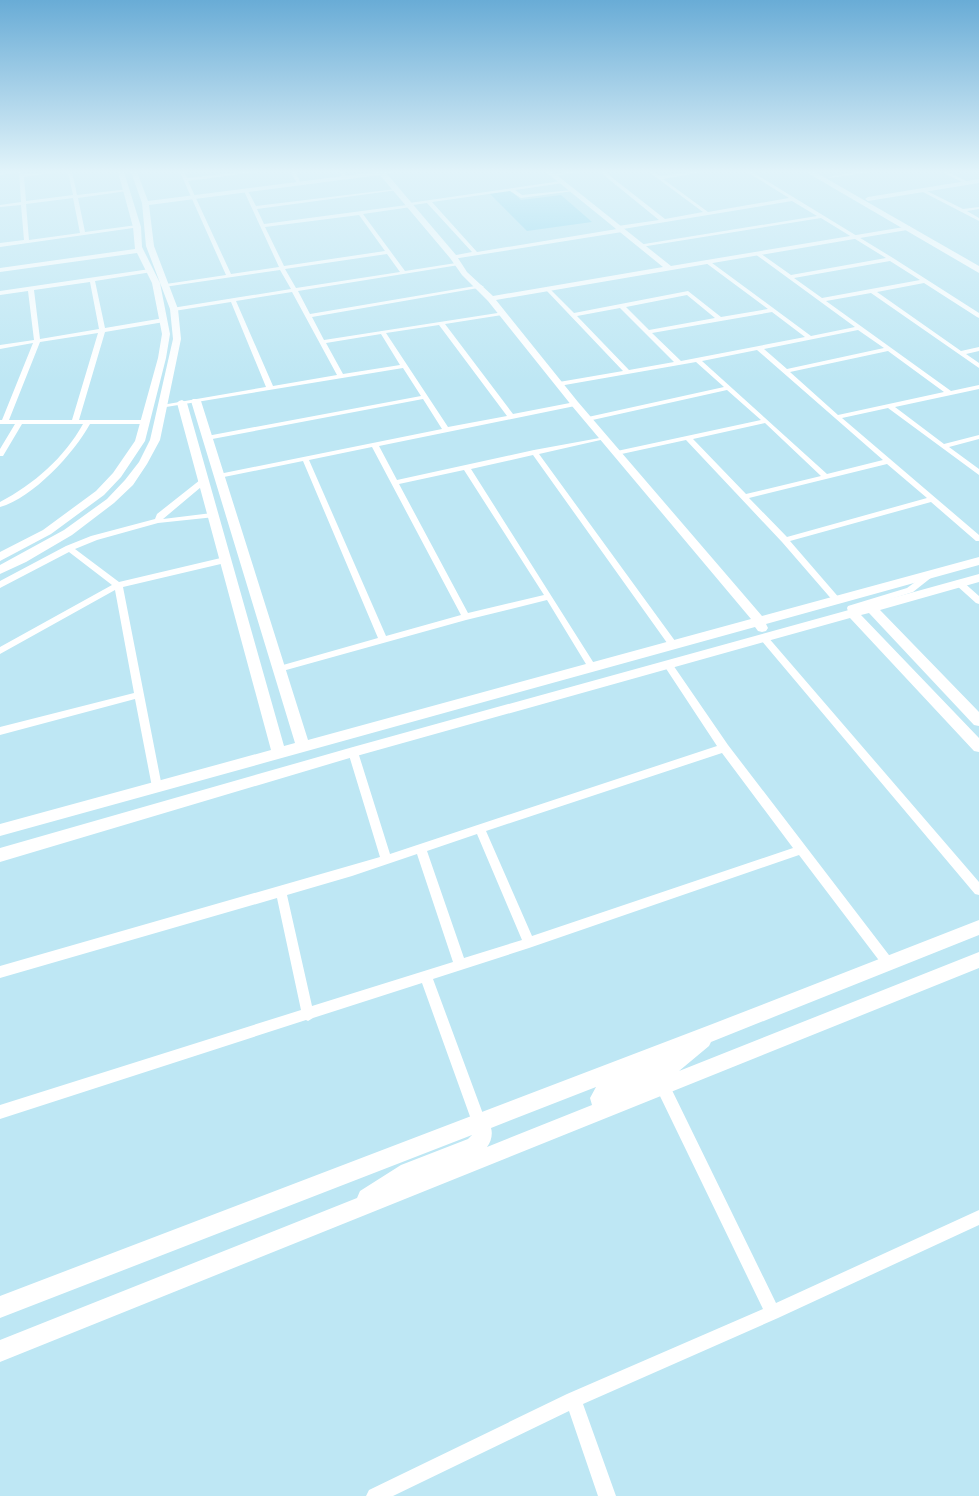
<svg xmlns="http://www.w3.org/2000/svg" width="979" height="1496" viewBox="0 0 979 1496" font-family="'DejaVu Sans',sans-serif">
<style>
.green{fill:#8ed8f0}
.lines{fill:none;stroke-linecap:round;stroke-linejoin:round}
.street{fill:#fff;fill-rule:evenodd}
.secondary{fill:#fff;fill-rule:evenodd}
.primary{fill:#fff;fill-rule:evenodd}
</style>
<rect width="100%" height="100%" fill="#bee7f4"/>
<path class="green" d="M510,190l11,10 40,-5 31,27 -65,9 -38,-38z"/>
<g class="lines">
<path class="street" d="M16,172l-16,3v-2z
M19,172h4v2l34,-2 -33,5 2,24 47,-6 -5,-23h4l5,23 52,-6 -2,2 -49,7 7,34 52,-7 3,2 -140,20v-4l24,-3 -3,-35 -21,2v-2l21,-3zM73,198l7,35 -51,7 -3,-36z
M180,172h4l3,6 55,-6h14l-68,9 43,93 48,-7 -35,-76 2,-1 2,1 8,15 140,-17 2,1 -141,19 7,15 143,-19v-1l2,-1 152,-22 2,2 -48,7 7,5 50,-5 2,1 -53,7 -11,-7 -78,11 45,50 140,-23 -2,-1 3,-2 41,-6 -59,-48h5l60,47 38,-7 -54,-40h5l6,4 31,-4h12l-40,7 45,33 81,-14 -42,-26h5l141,86 86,55v5l-2,-1 -53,-34 -47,9 84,59 18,-4v4l-13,3 13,9v5l-108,-75 -45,8 125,90 28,-6v4l-84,18 49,37 35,-9v4l-30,8 30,22v6l-91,-67 -46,10 137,117v6h-3l-45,-39 -141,39 51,59 -1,2h-6l-52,-60 -96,-102 -69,15 -4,-2 4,-2 144,-31 -34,-30 -139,31 -3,-2 3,-2 136,-30 -28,-25 -137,24 -3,-2 3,-2 64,-11 -77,-81 -1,-1 3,-2 26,26 114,-22 33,26 47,-8 -62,-46v-2l2,-1 103,76 44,-9 -100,-73 5,-1 31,22 95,-17 -65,-40 -180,29 -3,-2 179,-29 -25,-15 -169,28 2,1 -3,2 -169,27 -3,-2 1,-1 21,-4 -45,-49 -14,2v1l-2,1 -48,7 42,57 51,-8 3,2 -161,26 12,23 171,-29 3,2 -172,30 12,23 180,-28 1,1 -3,2 -57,9 68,90 62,-12 3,2 -3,2 -196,40 18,34 137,-30 71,-13v2l-66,15 139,191 -5,3 -3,-1 -137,-192 -62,14 124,196 2,2 -2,2h-6l-42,-69 -81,20 -187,52 -3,-1 -2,-2 2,-2 102,-29 -75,-177 -84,17 -4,-2 4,-2 223,-45 -19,-30 -216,41 -4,-2 4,-2 214,-40 -18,-28 -243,40 -1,-1 3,-2 104,-18 -35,-85 -57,9 -3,-2 1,-1 119,-19 -11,-19 -116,17 -1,-1 3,-2 60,-9zM359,215l26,36 -101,15 -19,-39zM387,254l13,18 -104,16 -11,-19zM890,261l30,19 -98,18 -28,-20zM292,292l45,83 -64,11 -37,-85zM687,295l28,23 -66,12 -23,-23zM620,308l54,54 -45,8 -52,-54zM772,312l33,25 -124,24 -29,-28zM439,325l68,91 -59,11 -62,-94zM858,330l26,18 -97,21 -23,-20zM381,334l19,31 -57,9 -17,-31zM757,350l126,110 -56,14 -125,-113zM888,351l56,41 -106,23 -48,-43zM765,423l56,53 -75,18 -53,-55zM372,447l89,168 -75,21 -77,-176zM887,464l40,34 -140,39 -38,-39zM464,470l80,125 -76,18 -69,-129z
M291,172h4l7,13h-4z
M339,172h4l5,7h-4z
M566,172h13l-26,4 -2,-1z
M857,172h13l-40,6 -2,-1z
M942,172h6l22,11 -4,1z
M923,189l40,20 16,-2v2l-12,2 12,7v3l-58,-30z
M150,269l2,1v2l-57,9 10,47 59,-10 3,2 -3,2 -59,10 -26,88h66l3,2 -3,2h-55c-16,29 -57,74 -90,83v-5c34,-18 64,-44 83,-78h-61l-19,32h-3v-7l15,-25h-15v-4h2l31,-77 -33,6v-4l34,-5 -6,-49 -28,4v-4zM90,282l9,47 -59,10 -6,-49zM98,333l-26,87h-63l31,-78z
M200,480h3l4,2 -44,37 49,-6h3v4l-57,6 -61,17 -22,9 44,33 106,-25 4,3 -4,3 -102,24 39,200 -1,3 -4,1 -4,-1 -1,-3 -17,-88 -135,36v-8l134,-34 -19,-103 -115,64v-7l112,-62 -43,-33 -69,36v-7l66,-35 25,-10 64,-17 2,-5z
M929,572l3,1 1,2 -1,2 -19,15 -57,18 -1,5h-6l-2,-7 1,-2 59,-18z
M959,580l3,1 17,15v8l-3,-1 -20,-18 -1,-2 1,-2z
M764,635l3,1 212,246v13l-4,-1 -214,-254 -1,-2z
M668,661l3,1 57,83 164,214 2,4 -2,4 -4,2 -4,-2 -85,-112 -270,93 -96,31 53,143 -2,5 -5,2 -5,-2 -2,-5 -50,-139 -109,35 -5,3 -2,-1 -306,99v-14l301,-95 -24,-112 -277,80v-12l380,-109 -32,-105 1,-3h8l1,3 32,102 327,-108 -54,-82zM722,753l71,95 -261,88 -46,-105zM477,834l45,106 -58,18 -37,-107zM417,854l36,108 -141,44 -25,-111 65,-19z
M663,1080l5,2 108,221 203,-93v15l-201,93 -195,86 33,92h-18l-29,-85 -176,85h-27l3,-6 198,-96 196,-85 -105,-217 -2,-5 2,-5z"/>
<path class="secondary" d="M118,172h6l17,55 1,20 18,36 10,51 -4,24 -21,83 -24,36 -17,18 -53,39 -51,27v-9l43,-22 53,-39 17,-18 22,-32 23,-83 4,-24 -10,-51 -15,-30 -137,19v-4l135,-19 -2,-22z
M131,172h6l11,29 227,-29h18l-6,2 69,81 11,17 26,24 170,-29 -117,-95h7l118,94 239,-40v4h-3l-411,70 82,102 184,214 217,-59v8l-213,59 2,4 -2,3 -4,1 -4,-1 -3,-4 -755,209v-12l271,-74 -94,-347 2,-2 3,-1 5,3 97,343 11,-3 -104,-342 2,-2h6l2,2 107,339 443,-121 -179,-213 -84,-105 -26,-26 -12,-17 -70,-83 -231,30 5,41 24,63 3,30 -21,101 -13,24 -14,21 -19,18 -42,32 -46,27 -26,12v-9l64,-35 43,-31 18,-19 14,-18 11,-22 23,-101 -3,-30 -24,-63 -4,-43z
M979,179v4l-111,18 -3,-2 3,-2z
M979,574v8l-99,28 99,102v14l-5,-1 -105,-112 -8,2 118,123v14l-5,-1 -124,-133 -497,139 -353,105v-14l353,-101z
M979,920v15l-268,107 -2,4 -30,25 300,-119v16l-979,394v-22l357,-142 3,-7 41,-26 67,-26 4,-4 -472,183v-22l715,-273zM596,1087l-6,11 2,7 -105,42c4,-5 6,-13 4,-19z"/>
<path class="primary" d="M806,172h9l164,94v7z"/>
</g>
<linearGradient id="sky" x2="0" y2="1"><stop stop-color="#69acd6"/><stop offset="0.45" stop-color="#e2f4fa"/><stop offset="1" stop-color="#e2f4fa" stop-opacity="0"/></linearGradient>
<rect width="979" height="381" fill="url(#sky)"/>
</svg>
